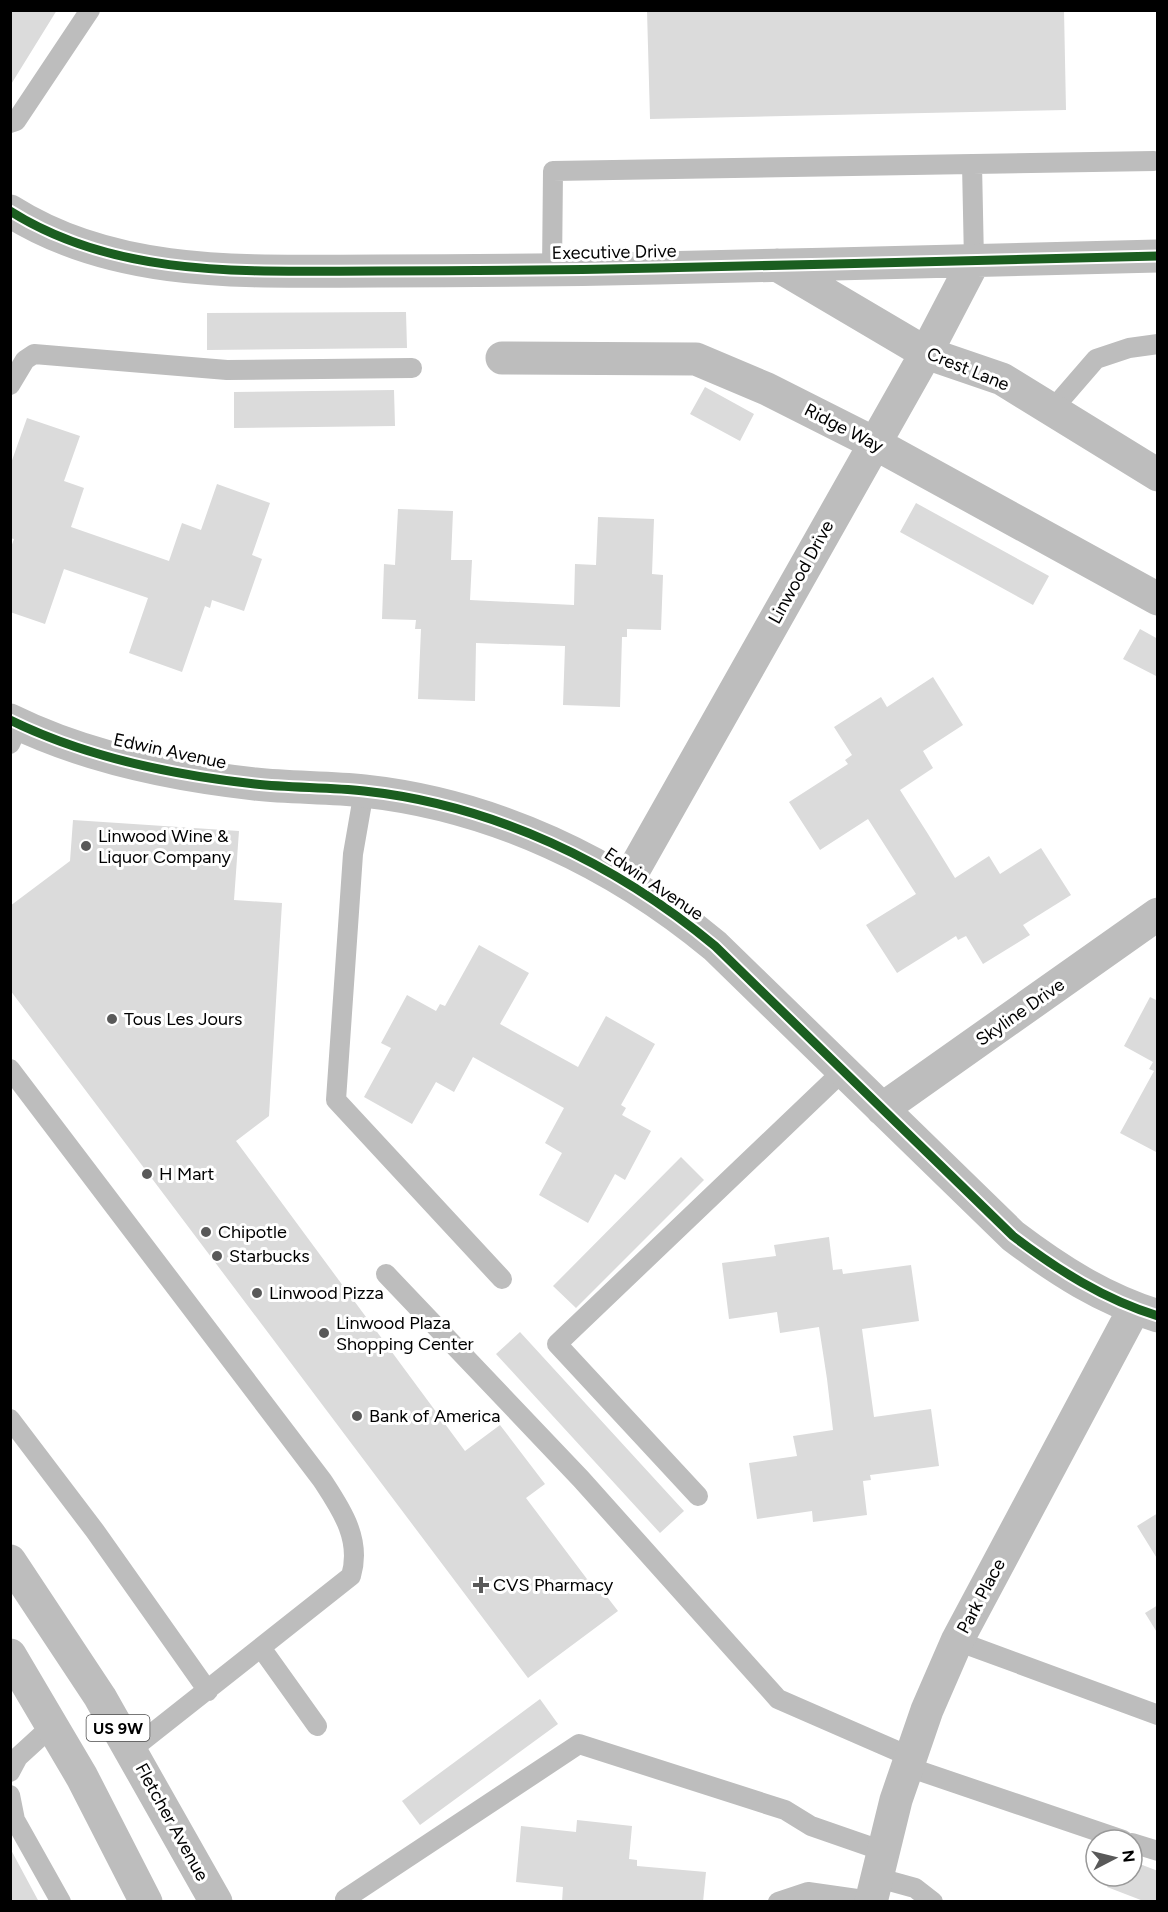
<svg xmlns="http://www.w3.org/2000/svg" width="1168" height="1912" viewBox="0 0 1168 1912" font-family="Figtree,sans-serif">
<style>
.building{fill:#dbdbdb}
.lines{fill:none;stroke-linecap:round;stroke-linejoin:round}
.service{stroke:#bdbdbd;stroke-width:20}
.minor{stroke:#bdbdbd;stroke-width:33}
.trunk{stroke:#bdbdbd;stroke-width:33}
.cycleway-casing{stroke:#fff;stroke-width:13}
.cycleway{stroke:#1b5e20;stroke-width:9}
.poi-dot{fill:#595959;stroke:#fff;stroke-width:2}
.labels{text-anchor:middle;stroke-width:6;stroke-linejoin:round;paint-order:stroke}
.shield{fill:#fff;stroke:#4c4c4c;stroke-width:1.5}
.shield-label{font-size:16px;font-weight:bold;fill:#000}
.street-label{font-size:18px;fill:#000;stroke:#fff}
.poi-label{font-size:18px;fill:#000;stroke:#fff;text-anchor:start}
</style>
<rect width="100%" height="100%" fill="#fff"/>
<path class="building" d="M10,10h47l-47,76z
M647,10h417l2,100 -416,9z
M406,312l1,36 -200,2v-37z
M705,387l49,27 -14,27 -50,-27z
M394,390l1,36 -161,2v-36z
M27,418l53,18 -16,45 20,7 -13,39 98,34 13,-38 19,7 16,-46 53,19 -18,52 10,4 -18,52 -32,-11 -2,8 -5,-2 -23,66 -53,-19 19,-55 -84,-29 -19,55 -35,-12v-62l4,-11 -4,-1v-72z
M916,503l133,73 -16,29 -133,-73z
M398,509l55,2 -2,49h21l-2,40 104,5 1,-41 21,1 2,-48 56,2 -2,55 11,1 -2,55 -34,-1v8h-5l-2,70 -57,-2 2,-59 -89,-3 -1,58 -57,-2 3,-70h-6l1,-9 -34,-1 2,-55 11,1z
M1140,629l18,10v38l-35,-18z
M933,677l30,48 -40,26 10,17 -33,22 28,44 27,44 34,-22 11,18 41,-26 30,47 -48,30 7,10 -47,29 -17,-28 -8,4 -2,-4 -59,37 -31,-48 50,-31 -48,-75 -48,31 -31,-48 59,-38 -3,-4 7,-5 -18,-28 47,-30 6,10z
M73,820l166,11 -5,69 48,3 -13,213 -33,25 229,310 35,-26 45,59 -19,14 64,85 4,-3 24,31 -90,67 -518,-688v-84l60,-45z
M479,945l50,28 -29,51 78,43 28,-51 49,28 -34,61 5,3 -4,7 29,16 -26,49 -10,-6 -27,49 -49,-28 23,-42 -17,-10 19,-35 -91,-51 -19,35 -18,-10 -24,42 -48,-27 27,-49 -10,-5 26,-48 29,16 4,-7 5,2z
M1150,997l8,4v152l-38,-20 34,-62 -5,-2 4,-7 -29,-16z
M681,1157l23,23 -128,128 -23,-22z
M829,1237l4,33 9,-1 1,5 68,-9 8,56 -57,8 12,88 57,-8 8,57 -69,9 1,5 -8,1 4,34 -54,7 -1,-11 -55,8 -8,-56 48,-7 -4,-20 40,-6 -6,-51 -8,-52 -39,6 -3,-21 -48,7 -7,-56 54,-7 -2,-11z
M520,1332l164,179 -24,22 -164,-179z
M1158,1513v47l-21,-34z
M1158,1605v29l-13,-21z
M540,1699l18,25 -138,101 -18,-24z
M577,1820l55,6 -3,33 8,1v6l69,6 -3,30h-141l1,-15 -47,-5 5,-56 55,6z
M10,1848l29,54h-29z
M1132,1861l26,10v31h-12l-39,-15 4,-11h21z"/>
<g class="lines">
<path class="service" d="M10,123l6,-2 74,-111
M972,164l2,97
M552,270l1,-99 601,-10
M10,385l15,-25 9,-6 193,16 185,-2
M1051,411l45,-52 33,-11 29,-4
M10,744l9,-20
M364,791l-11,63 -17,246 166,179
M10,1069l312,411c19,29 40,59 29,96l-220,174
M386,1274l195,205 197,220 133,58
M10,1419l85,112 113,160
M698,1496l-141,-152 286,-273
M957,1641l201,74
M262,1649l55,77
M908,1767l215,73
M10,1772l8,-15 35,-32
M10,1795l5,25 46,82
M1132,1843l26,8
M875,1877l40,11 18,14
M345,1899l234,-155 206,66 26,16 72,25
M778,1902l30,-10 63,9"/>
<path class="minor" d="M10,211c109,69 244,60 368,60 93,0 186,-1 279,-3 167,-4 334,-7 501,-12
M777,265l149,88 76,26 156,96
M502,358l194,1 71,30 107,54 284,156
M10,720c75,37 163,55 245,64 36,4 73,3 109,7 130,14 251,72 351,155l298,290c45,34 90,63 145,80
M627,882l299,-529 48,-92
M882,1109l276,-195
M871,1902l25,-102 31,-90 30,-69 177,-332"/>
<path class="trunk" d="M10,1561l90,136 116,205
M10,1655l72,122 64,125"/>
<defs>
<path id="cycleway" d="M10,211c109,69 244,60 368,60 93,0 186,-1 279,-3 167,-4 334,-7 501,-12
M10,720c75,37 163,55 245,64 36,4 73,3 109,7 130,14 251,72 351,155l298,290c45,34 90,63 145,80"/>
</defs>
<use href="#cycleway" class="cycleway-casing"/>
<use href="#cycleway" class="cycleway"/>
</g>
<g class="poi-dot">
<circle cx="86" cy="846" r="6"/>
<circle cx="112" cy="1019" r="6"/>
<circle cx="147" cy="1174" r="6"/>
<circle cx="206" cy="1232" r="6"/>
<circle cx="217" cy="1256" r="6"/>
<circle cx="257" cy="1293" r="6"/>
<circle cx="324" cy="1333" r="6"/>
<circle cx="357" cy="1416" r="6"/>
<path d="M478 1576h6v6h6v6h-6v6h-6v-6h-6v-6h6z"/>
</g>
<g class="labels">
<rect class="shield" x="86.5" y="1715" width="63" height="26" rx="4.5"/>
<g class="shield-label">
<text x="118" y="1734">US 9W</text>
</g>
<g class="street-label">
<text transform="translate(614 252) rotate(-1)" y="6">Executive Drive</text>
<text transform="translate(968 369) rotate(22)" y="6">Crest Lane</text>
<text transform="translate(844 428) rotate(27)" y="6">Ridge Way</text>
<text transform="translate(801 572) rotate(-61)" y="6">Linwood Drive</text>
<text transform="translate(170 751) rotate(12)" y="6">Edwin Avenue</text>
<text transform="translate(654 884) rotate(34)" y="6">Edwin Avenue</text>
<text transform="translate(1020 1012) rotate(-35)" y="6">Skyline Drive</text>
<text transform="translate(981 1596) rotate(-62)" y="6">Park Place</text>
<text transform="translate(172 1822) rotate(61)" y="6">Fletcher Avenue</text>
</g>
<g class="poi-label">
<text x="98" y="842">Linwood Wine &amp;<tspan x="98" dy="21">Liquor Company</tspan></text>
<text x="124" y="1025">Tous Les Jours</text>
<text x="159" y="1180">H Mart</text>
<text x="218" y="1238">Chipotle</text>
<text x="229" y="1262">Starbucks</text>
<text x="269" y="1299">Linwood Pizza</text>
<text x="336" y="1329">Linwood Plaza<tspan x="336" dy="21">Shopping Center</tspan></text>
<text x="369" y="1422">Bank of America</text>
<text x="493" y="1591">CVS Pharmacy</text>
</g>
</g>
<rect width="1168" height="1912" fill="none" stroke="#000000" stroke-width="24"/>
<g transform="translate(1114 1858) rotate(83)"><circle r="28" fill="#ffffff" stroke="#999999" stroke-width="1.5"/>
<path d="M0-4.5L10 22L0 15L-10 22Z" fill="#595959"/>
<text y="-9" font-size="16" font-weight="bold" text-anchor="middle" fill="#000000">N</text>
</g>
</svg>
